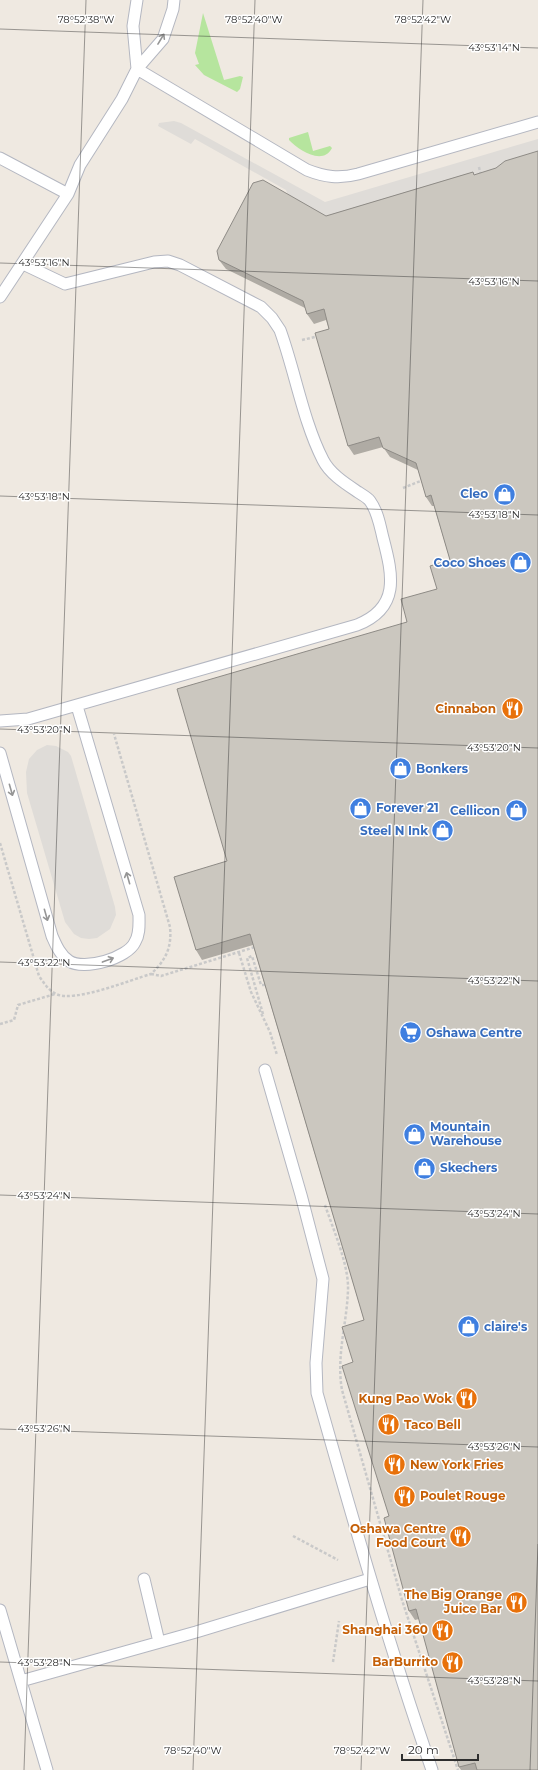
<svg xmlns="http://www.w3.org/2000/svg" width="538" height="1770" viewBox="0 0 538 1770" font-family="Montserrat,sans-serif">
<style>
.green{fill:#b6e59e}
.plaza{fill:#dfdcd8}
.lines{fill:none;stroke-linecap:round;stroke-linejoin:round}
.lane-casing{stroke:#b4b7c1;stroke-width:13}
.path{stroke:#c9c9c9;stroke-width:2.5;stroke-dasharray:3 2;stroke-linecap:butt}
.lane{stroke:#fff;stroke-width:11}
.wall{fill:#afaba4}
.building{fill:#cbc7bf;stroke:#8e8b86}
.oneway{stroke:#969696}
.ticks{fill:none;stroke:#2e2e2e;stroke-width:1;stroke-opacity:0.45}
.labels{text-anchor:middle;stroke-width:3;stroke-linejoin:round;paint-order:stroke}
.shop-label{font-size:12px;font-weight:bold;fill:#366cbe;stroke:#fff;text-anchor:start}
.food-label{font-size:12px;font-weight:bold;fill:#c56008;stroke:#fff;text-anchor:end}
.ticks-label{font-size:10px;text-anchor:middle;fill:#2e2e2e;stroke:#fff;stroke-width:3;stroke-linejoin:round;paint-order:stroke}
</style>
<rect width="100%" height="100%" fill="#efe9e1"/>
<path class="green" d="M203,13l21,67 16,-4 3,1 -3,12 -3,3 -33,-17 -9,-10 4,-1 -4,-11z
M308,132l5,19 17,-5 2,2c-9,18 -34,2 -43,-8v-2z"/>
<path class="plaza" d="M174,121l7,2 144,79 213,-63v23l-206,63 -42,-24 -4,-11 -91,-51 -4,5 -33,-18 1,-3z
M47,745l9,1 12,6 3,4 44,151 1,8 -6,14 -13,9 -8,1 -8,-1 -7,-4 -9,-12 -38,-129 -1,-21 3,-13 8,-9z"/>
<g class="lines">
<defs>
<path id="lane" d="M137,69l170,101c18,7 32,9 51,4l180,-52
M137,69l-4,-43 4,-26
M0,158l68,36
M0,297l68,-103 12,-29 42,-66 15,-30 26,-30 10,-30 1,-9
M0,721l28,-2 329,-94c43,-17 36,-49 26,-87 -3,-12 -5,-26 -13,-37 -3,-4 -8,-6 -12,-9 -12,-8 -28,-18 -35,-32 -20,-39 -28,-89 -43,-130l-8,-12 -11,-11 -81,-42 -12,-4 -14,1 -89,22 -42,-20
M0,753l52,183c4,9 8,19 17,25 15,10 59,-3 66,-19 5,-8 4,-18 4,-27l-62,-209
M265,1070l36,125 22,84 -7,84 1,30c36,127 72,253 115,377
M144,1579l15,63
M0,1610l47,160
M21,1681l175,-49 174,-53"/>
</defs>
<use href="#lane" class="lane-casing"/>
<path class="path" d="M479,167l2,9
M302,340l17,-4
M403,488l20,-8
M0,843l39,133c5,7 9,14 17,18 18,9 74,-14 95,-20 15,-14 21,-27 19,-47l-56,-193
M239,953l12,39 19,40 7,23
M151,974l10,2 94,-29 1,3
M263,1014l-16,-56 5,-2 9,29h5l-1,-2
M0,1024l14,-4 4,-15 37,-11
M325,1205c8,24 24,60 23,85 -1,33 -12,66 -6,100l60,210 56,170
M293,1536l45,24
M333,1662l6,-41"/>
<use href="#lane" class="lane"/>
</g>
<path class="wall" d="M473,172l65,1598h-77l-2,-3 -40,-148 -4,1 -6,-9 -20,-95 -36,-154 11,-42 -111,-375 -51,15 -6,-10 31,-89 180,-239 30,-33 13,-29 -16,-54h-2l-6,-9 -8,-27 -28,-13 -7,-10 -29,8 -6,-9 -19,-117 -3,-9 -12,4 -7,-10 -2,-6 -79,-39 -7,-9 107,-44z"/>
<path class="building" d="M538,151v1619h-61l-2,-7 -16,4 -43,-158 -7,2 -25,-93 5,-2 -47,-150 11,-4 -11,-35 22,-7 -114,-386 -54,16 -22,-73 53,-16 -50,-172 230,-67 -6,-23 36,-10 -7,-23 20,-6 -19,-65 -5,2 -10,-34 -33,-15 -4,-11 -31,9 -33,-113 14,-4 -5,-20 -17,5 -4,-13 -84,-41 -2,-9 36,-68 10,-3 63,36 147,-44 1,3 3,-1 19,-6 9,-7z"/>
<defs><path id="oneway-shaft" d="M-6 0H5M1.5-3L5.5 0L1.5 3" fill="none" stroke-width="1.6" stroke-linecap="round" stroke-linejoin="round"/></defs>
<g class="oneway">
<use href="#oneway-shaft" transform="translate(161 39) rotate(-59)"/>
<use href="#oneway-shaft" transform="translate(11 790) rotate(74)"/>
<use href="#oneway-shaft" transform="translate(128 878) rotate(-106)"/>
<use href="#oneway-shaft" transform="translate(46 915) rotate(74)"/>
<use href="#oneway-shaft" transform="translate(108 960) rotate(-20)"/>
</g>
<path class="ticks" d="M0,29l538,19M0,263l538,18M0,496l538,19M0,729l538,19M0,962l538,19M0,1195l538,19M0,1429l538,18M0,1662l538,19M24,1770l62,-1770M193,1770l62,-1770M361,1770l62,-1770M530,1770l8,-226"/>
<defs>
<symbol id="shop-disc" viewBox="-11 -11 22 22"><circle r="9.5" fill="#3f7fe0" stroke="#fff"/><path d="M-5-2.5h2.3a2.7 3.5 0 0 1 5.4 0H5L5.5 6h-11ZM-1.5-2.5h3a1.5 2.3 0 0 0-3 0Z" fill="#fff"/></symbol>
<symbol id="restaurant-disc" viewBox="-11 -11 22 22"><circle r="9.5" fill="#e8710a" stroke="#fff"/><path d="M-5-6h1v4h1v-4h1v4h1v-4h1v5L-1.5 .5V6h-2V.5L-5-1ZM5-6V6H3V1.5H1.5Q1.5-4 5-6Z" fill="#fff"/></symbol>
<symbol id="supermarket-disc" viewBox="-11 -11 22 22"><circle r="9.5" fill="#3f7fe0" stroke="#fff"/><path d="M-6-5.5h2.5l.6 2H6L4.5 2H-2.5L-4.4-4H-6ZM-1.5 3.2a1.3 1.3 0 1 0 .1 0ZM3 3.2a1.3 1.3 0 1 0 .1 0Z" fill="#fff"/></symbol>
</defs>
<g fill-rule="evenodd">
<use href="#shop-disc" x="492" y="482" width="25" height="25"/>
<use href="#shop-disc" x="508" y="550" width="25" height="25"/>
<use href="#restaurant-disc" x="500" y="696" width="25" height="25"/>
<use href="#shop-disc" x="388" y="756" width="25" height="25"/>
<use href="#shop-disc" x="348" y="796" width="25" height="25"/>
<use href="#shop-disc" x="504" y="798" width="25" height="25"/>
<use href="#shop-disc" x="430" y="818" width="25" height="25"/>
<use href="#supermarket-disc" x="398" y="1020" width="25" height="25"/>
<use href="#shop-disc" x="402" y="1122" width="25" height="25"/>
<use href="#shop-disc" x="412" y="1156" width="25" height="25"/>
<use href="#shop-disc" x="456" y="1314" width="25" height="25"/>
<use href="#restaurant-disc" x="454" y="1386" width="25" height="25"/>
<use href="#restaurant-disc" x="376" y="1412" width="25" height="25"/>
<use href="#restaurant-disc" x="382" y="1452" width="25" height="25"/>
<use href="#restaurant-disc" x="392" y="1484" width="25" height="25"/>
<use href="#restaurant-disc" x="448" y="1524" width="25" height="25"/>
<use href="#restaurant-disc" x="504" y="1590" width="25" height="25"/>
<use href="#restaurant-disc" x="430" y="1618" width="25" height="25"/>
<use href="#restaurant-disc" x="440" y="1650" width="25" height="25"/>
</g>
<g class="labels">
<g class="shop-label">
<text x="488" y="498" text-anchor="end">Cleo</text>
<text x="506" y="567" text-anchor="end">Coco Shoes</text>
<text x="416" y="773">Bonkers</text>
<text x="376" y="812">Forever 21</text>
<text x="500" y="815" text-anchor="end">Cellicon</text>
<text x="428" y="835" text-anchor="end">Steel N Ink</text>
<text x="426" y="1037">Oshawa Centre</text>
<text x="430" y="1131">Mountain<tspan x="430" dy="14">Warehouse</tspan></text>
<text x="440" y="1172">Skechers</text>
<text x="484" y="1331">claire's</text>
</g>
<g class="food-label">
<text x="496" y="713">Cinnabon</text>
<text x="452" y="1403">Kung Pao Wok</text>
<text x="404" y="1429" text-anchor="start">Taco Bell</text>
<text x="410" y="1469" text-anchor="start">New York Fries</text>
<text x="420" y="1500" text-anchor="start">Poulet Rouge</text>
<text x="446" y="1533">Oshawa Centre<tspan x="446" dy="14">Food Court</tspan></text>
<text x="502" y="1599">The Big Orange<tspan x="502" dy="14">Juice Bar</tspan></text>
<text x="428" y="1634">Shanghai 360</text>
<text x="438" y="1666">BarBurrito</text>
</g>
</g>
<g class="ticks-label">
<text x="86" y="23">78°52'38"W</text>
<text x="254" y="23">78°52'40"W</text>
<text x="423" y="23">78°52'42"W</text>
<text x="494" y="51">43°53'14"N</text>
<text x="44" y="266">43°53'16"N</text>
<text x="494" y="285">43°53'16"N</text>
<text x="44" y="500">43°53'18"N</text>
<text x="494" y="518">43°53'18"N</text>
<text x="44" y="733">43°53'20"N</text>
<text x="494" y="751">43°53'20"N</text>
<text x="44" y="966">43°53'22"N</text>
<text x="494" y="984">43°53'22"N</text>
<text x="44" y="1199">43°53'24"N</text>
<text x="494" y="1217">43°53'24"N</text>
<text x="44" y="1432">43°53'26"N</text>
<text x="494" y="1450">43°53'26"N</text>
<text x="44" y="1666">43°53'28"N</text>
<text x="494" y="1684">43°53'28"N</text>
<text x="193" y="1754">78°52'40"W</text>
<text x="362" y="1754">78°52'42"W</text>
</g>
<path d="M402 1754v6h76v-6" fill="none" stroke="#2e2e2e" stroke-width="2"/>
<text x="408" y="1754" font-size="12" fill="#2e2e2e" stroke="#ffffff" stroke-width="3" paint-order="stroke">20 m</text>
</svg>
